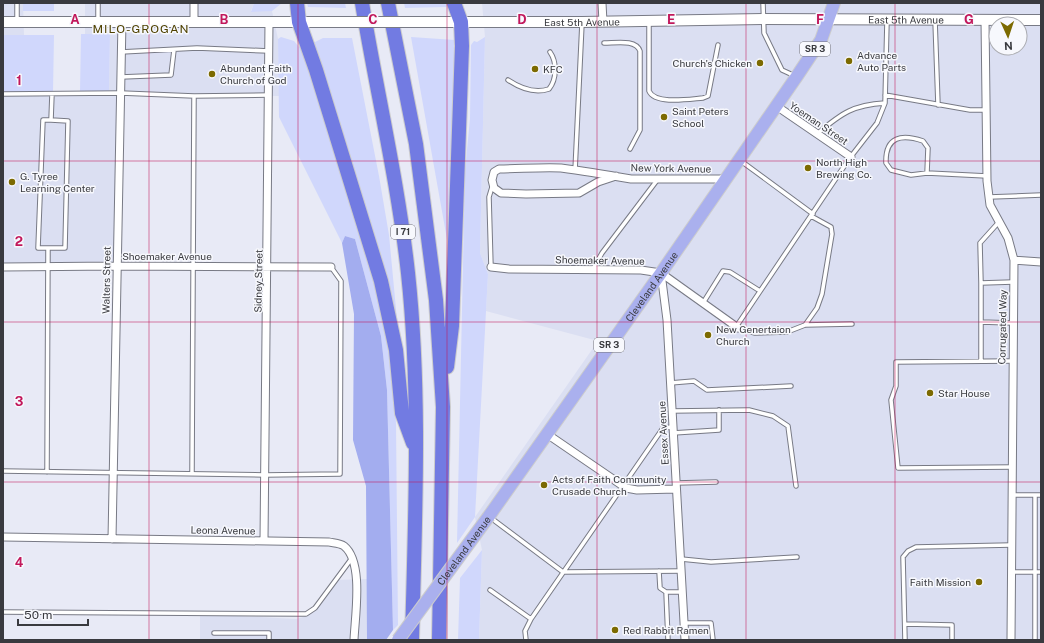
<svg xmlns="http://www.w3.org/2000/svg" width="1044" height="643" viewBox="0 0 1044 643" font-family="'Public Sans',sans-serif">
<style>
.built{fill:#dbdff2;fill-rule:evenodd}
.green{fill:#d0d7fc}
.forest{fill:#a3adef}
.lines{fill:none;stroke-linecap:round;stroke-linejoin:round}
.lane-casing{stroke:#787a85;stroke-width:5.5}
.street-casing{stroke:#787a85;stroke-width:9}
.secondary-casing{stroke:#787a85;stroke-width:12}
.primary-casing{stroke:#cccccd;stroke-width:14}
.highway-casing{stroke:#cccccd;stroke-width:16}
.lane{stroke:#fff;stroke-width:3.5}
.street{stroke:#fff;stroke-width:7}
.secondary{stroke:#fff;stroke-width:10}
.primary{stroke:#aab0ee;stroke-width:12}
.highway{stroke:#727be2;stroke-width:14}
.secondary-bridge-casing{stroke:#787a85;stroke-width:12;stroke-linecap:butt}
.primary-bridge-casing{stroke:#cccccd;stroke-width:14;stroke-linecap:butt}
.secondary-bridge{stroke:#fff;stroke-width:10}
.primary-bridge{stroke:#aab0ee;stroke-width:12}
.grid{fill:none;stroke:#c2185b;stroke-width:1;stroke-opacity:0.55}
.poi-dot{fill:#7c6a01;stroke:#f7f8fd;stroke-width:1.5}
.labels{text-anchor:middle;stroke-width:3;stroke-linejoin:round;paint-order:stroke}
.shield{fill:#f7f8fd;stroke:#727378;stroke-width:1}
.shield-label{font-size:9px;font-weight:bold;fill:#393a3f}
.street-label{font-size:10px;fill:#393a3f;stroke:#f7f8fd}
.poi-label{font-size:10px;fill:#393a3f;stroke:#f7f8fd;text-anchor:start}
.quarter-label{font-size:12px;letter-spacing:1px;fill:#4f4200;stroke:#f7f8fd}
.grid-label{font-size:13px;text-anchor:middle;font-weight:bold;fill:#c2185b;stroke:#f7f8fd;stroke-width:3;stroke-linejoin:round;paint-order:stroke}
</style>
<rect width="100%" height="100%" fill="#e8eaf6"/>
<path class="built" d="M3,3h20l1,32h-21z
M85,3h169l-3,8h21l6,28 1,57 -160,-2 -2,174h-114v-176h106l1,-57 -25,-1z
M482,3h559v637h-562l3,-90 -7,-33 123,-176 -112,-30 2,-37 -8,-21 5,-216zM996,24h24v24h-24z
M368,579l-1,61h-167v-26l96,5 11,-3 27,-36z"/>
<path class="green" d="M23,3h31v8h-31z
M254,3h28l-10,8 -21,1z
M307,3h38l1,5 -38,-1z
M404,3h43l-1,4 -41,1z
M81,34h29l-1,58h-29z
M3,35h51l-1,57h-50z
M281,37l13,4 5,6h3l60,193 25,90 6,47 3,46 2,202 -5,5 -6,-240 -6,-54 -26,-97 -10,-3 -3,7 -63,-126 -1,-78z
M411,37l44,3 -5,204 -2,1z
M485,37l-5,216 8,21 -13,243 -18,26 8,-373 5,-51 1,-74 3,-4 3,1z
M323,38h29l27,138 10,59 9,95 -85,-287z
M482,550l-3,90h-21l2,-62z"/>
<path class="forest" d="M345,236l10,3 26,97 6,54 6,240 -7,10h-19l-1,-154 -13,-46 1,-126 -12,-71z"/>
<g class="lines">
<defs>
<path id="lane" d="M17,3v18
M763,3l1,30 18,37 13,6
M935,20l3,85
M98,21v-18
M649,22v69c6,14 41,8 54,7l5,-2 10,-51
M604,43c12,0 32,-4 36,8v79l-10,19
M121,52l76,-4 72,3
M121,77l50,-2 3,-25
M508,80c12,8 26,14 41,9 8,-10 8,-27 1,-37
M3,94l118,-1 73,3 75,-1
M885,95l85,15h16
M51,120h-8l-5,128h27l3,-127 -17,-1 1,-26
M818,133c24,-20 35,-28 67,-30
M741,161l72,53
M575,171l7,-148
M927,173l1,-25 -5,-7c-21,-7 -38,-5 -37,22l5,7 20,5 16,-2 60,3
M989,197l52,-2
M491,267l-2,-70 3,-10
M593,269l9,-16 56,-74
M981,283l-1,-40 18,-20
M703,303l20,-32 7,1 30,19
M981,322l31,1
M805,325l12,-17 5,-14 10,-60 -1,-7 -20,-11
M736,327l113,-168 28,-36 8,-20 2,-82
M738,328l17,5 32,-1 18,-7 47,-1
M981,361v-78l32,-1
M670,383l24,-2 13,9 84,-4
M672,411l77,-1 24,6 15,10 8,60
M673,433l46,-3v-20
M1012,467l-114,1 -7,-68 5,-14v-24l116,-1
M3,471l262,4 75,-1 1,-193 -10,-14
M47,472l1,-224
M192,474l2,-378
M676,483l40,-1
M1013,495h28
M491,518l72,54 118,-1
M681,559l30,3 86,-5
M659,571l1,17 6,4
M1011,572h30
M490,590l41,29
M3,612l303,2 9,-6 37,-50
M684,623h27l2,17
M905,624l47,1v15
M214,633h55v7
M526,640l-1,-9 6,-12 132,-191 9,-1
M668,640l-2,-48h17
M905,640l-2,-83 5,-6 8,-4 95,-2
M1035,640v-145"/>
<path id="street" d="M602,3l1,19
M985,20l2,161 3,24 18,33 6,22 -3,380
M194,22v-19
M775,105l76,52
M616,176l-18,6 -19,11 -53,1 -25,-1 -7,-5 -2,-8 2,-8 5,-3c20,0 42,-2 62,-1 23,3 47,7 70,11h95
M1014,260l27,2
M3,267l113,-1 215,1
M491,267l18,2 132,1 20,3 77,55
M661,273l6,47 18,320
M547,434l79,54 11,2 39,-1
M3,537l326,5c4,1 11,1 15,4 20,16 11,70 10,94
M112,539l10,-518
M264,541l5,-519"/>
<g id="secondary">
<path d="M3,22h345"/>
<path id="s1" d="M437,22h145l181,-3 278,1"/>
</g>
<g id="primary">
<path id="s2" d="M489,516l172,-243 136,-197 24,-36 13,-37"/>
</g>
<path id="highway" d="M297,3l2,19 17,48 65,211 15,69 6,63 11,30
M362,3c15,90 36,179 46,270 13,122 7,245 4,367
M388,3l28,141 20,156 7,107 -4,233
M447,367l5,-41 10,-280 -1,-24 -7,-19"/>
</defs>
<use href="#lane" class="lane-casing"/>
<use href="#street" class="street-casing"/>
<use href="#secondary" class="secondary-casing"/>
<use href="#primary" class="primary-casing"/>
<use href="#highway" class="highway-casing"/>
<use href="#lane" class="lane"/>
<use href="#street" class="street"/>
<use href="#secondary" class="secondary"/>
<use href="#primary" class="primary"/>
<use href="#highway" class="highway"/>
<defs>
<path id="secondary-bridge" d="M348,22h89"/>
<g id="primary-bridge">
<path id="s3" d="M398,640l91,-124"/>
</g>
</defs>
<use href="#secondary-bridge" class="secondary-bridge-casing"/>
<use href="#primary-bridge" class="primary-bridge-casing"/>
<use href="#secondary-bridge" class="secondary-bridge"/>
<use href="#primary-bridge" class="primary-bridge"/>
</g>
<path class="grid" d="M149,3v637M298,3v637M447,3v637M597,3v637M746,3v637M895,3v637M3,161h1038M3,322h1038M3,482h1038"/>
<g class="poi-dot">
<circle cx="849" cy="61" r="4"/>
<circle cx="760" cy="63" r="4"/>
<circle cx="535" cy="69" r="4"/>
<circle cx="212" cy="74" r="4"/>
<circle cx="664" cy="117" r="4"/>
<circle cx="808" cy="168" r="4"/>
<circle cx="12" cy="182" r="4"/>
<circle cx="708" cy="335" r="4"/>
<circle cx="930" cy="393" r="4"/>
<circle cx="544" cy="485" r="4"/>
<circle cx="979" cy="582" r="4"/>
<circle cx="615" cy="630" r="4"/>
</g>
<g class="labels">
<g class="shield">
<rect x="800" y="42" width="30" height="14" rx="3"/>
<rect x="391" y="225" width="24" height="14" rx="3"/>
<rect x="594" y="338" width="30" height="14" rx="3"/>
</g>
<g class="shield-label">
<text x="815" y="52">SR 3</text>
<text x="403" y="235">I 71</text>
<text x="609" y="348">SR 3</text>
</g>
<g class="street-label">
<text dy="4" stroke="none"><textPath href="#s1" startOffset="469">East 5th Avenue</textPath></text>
<text dy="4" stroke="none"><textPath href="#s1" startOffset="145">East 5th Avenue</textPath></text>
<text transform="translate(819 123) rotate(34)" y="4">Yoeman Street</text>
<text transform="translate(671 168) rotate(1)" y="4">New York Avenue</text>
<text x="167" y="260">Shoemaker Avenue</text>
<text transform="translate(600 260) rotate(1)" y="4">Shoemaker Avenue</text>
<text transform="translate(106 280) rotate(-89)" y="4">Walters Street</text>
<text transform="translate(258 281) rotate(-89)" y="4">Sidney Street</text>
<text dy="4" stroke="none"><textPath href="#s2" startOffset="281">Cleveland Avenue</textPath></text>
<text transform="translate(1002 327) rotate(-89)" y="4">Corrugated Way</text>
<text transform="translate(663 433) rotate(-93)" y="4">Essex Avenue</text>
<text transform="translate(223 530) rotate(1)" y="4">Leona Avenue</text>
<text dy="4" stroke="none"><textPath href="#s3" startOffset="111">Cleveland Avenue</textPath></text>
</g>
<g class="poi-label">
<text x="857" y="59">Advance<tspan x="857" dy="12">Auto Parts</tspan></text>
<text x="752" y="67" text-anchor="end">Church's Chicken</text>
<text x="220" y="72">Abundant Faith<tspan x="220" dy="12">Church of God</tspan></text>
<text x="543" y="73">KFC</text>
<text x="672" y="115">Saint Peters<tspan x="672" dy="12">School</tspan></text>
<text x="816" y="166">North High<tspan x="816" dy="12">Brewing Co.</tspan></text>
<text x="20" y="180">G. Tyree<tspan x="20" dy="12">Learning Center</tspan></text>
<text x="716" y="333">New Genertaion<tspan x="716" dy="12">Church</tspan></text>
<text x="938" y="397">Star House</text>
<text x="552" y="483">Acts of Faith Community<tspan x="552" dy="12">Crusade Church</tspan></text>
<text x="971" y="586" text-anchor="end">Faith Mission</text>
<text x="623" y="634">Red Rabbit Ramen</text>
</g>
<g class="quarter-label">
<text x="141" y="33">MILO-GROGAN</text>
</g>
</g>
<g class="grid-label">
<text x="75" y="24">A</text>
<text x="224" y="24">B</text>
<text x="373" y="24">C</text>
<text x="522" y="24">D</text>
<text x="671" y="24">E</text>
<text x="820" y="24">F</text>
<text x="969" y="24">G</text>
<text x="19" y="85">1</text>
<text x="19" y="246">2</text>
<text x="19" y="406">3</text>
<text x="19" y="567">4</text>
</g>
<rect width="1044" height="643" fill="none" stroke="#393a3f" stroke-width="8"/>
<g transform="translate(1008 36) rotate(177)"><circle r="19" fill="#f7f8fd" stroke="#abacb1"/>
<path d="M0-3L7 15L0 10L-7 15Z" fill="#7c6a01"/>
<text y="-6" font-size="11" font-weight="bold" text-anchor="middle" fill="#393a3f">N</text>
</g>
<path d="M18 619v6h70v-6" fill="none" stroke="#393a3f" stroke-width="2"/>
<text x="24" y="619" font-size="12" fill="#393a3f" stroke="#f7f8fd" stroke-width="3" paint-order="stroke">50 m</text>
</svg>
